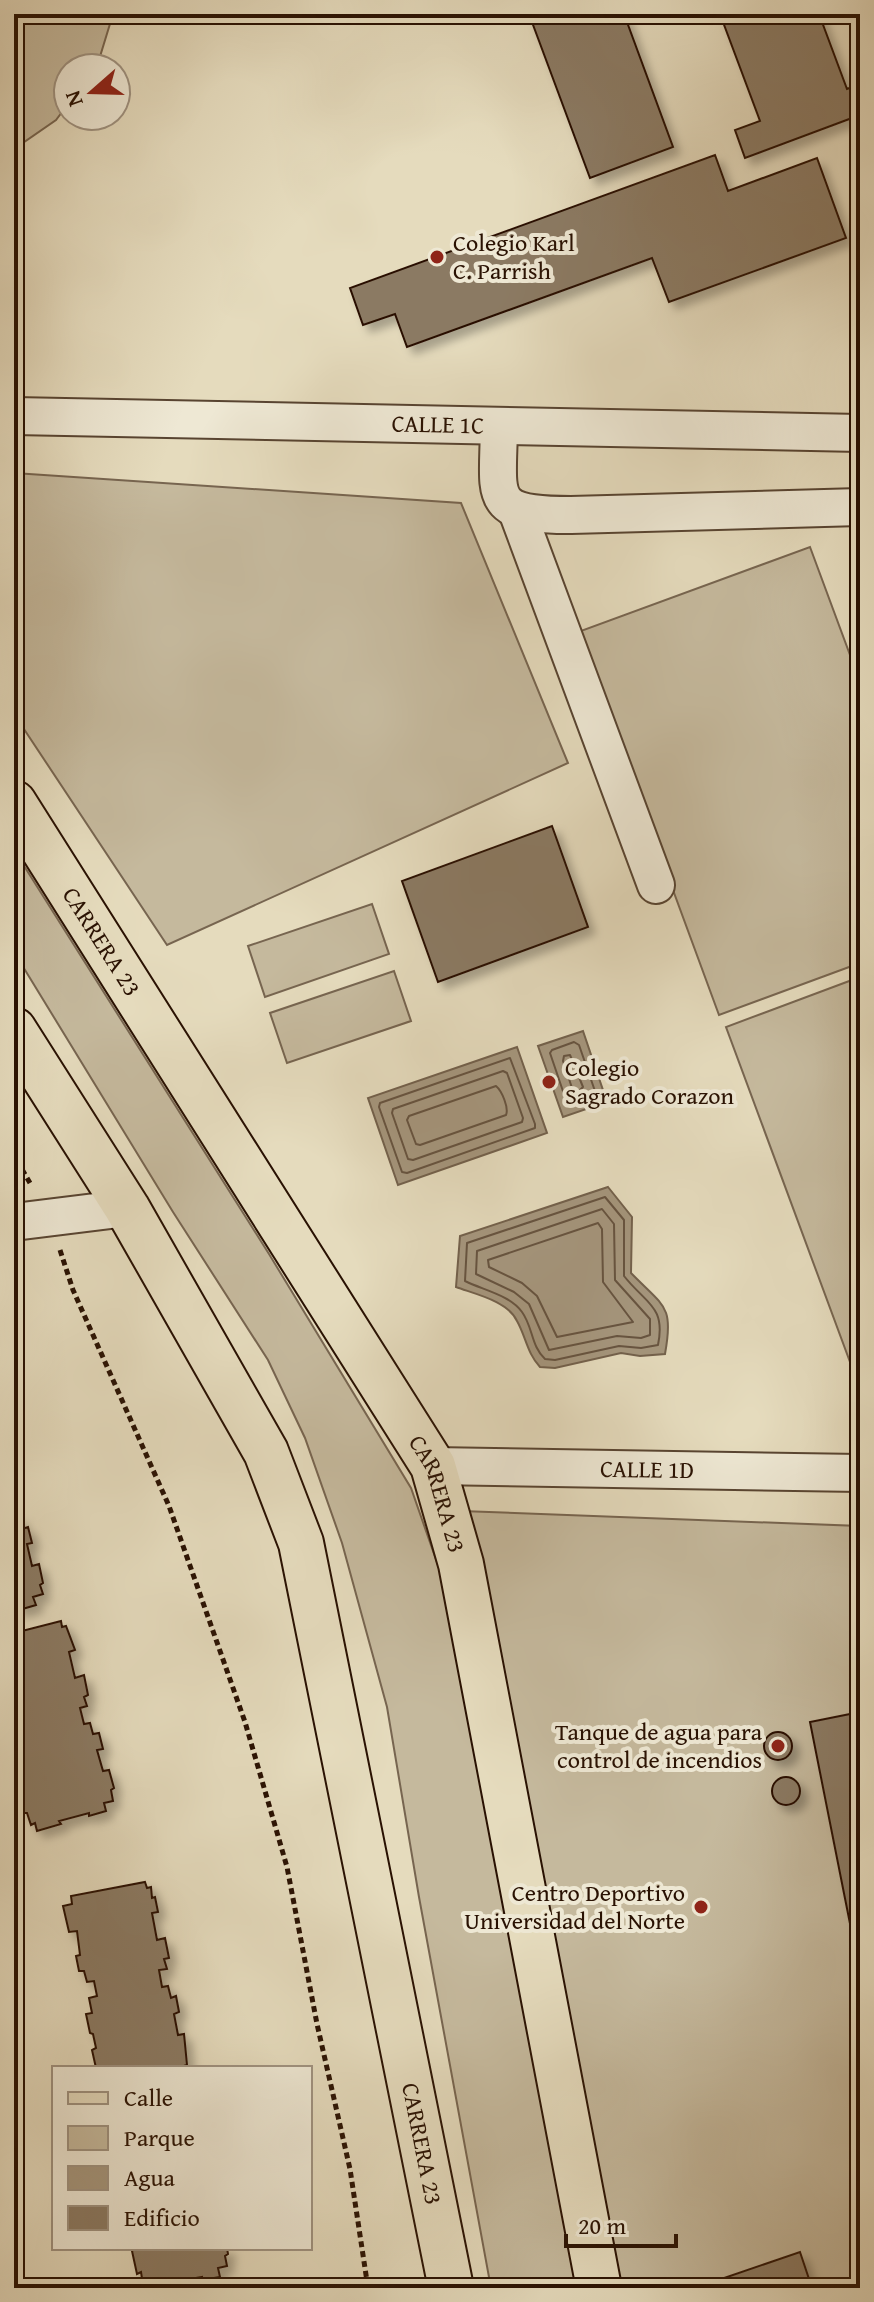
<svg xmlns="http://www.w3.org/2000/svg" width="874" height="2302" viewBox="0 0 874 2302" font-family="'Gentium Book Plus',serif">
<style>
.green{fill:#c5b99d;stroke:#776550;stroke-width:2}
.water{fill:#a5967d;stroke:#73614c;stroke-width:2}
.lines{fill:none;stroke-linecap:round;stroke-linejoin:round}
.shore{stroke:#675440;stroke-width:2}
.building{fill:#8b7a63;stroke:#291102;stroke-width:2;filter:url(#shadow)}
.minor-casing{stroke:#584431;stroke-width:40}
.major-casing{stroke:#291102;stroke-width:48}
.path{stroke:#291102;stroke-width:5;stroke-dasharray:6 4;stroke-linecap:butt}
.minor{stroke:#eee8d4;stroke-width:36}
.major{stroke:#e5dbbd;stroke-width:44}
.poi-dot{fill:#8f2418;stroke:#eee8d4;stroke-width:3}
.labels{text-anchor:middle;stroke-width:8;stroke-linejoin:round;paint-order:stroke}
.poi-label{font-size:24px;fill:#291102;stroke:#eee8d4;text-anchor:start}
.street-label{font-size:24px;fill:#291102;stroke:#eee8d4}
</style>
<defs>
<filter id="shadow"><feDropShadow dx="7" dy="7" stdDeviation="4" flood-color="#0004"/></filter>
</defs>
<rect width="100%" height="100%" fill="#e5dbbd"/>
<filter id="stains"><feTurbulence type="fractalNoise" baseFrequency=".0025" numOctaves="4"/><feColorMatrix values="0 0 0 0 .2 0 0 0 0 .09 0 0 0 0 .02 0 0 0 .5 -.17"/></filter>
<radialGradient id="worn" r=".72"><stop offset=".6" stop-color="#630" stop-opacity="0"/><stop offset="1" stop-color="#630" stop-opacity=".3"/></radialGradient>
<path class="green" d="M14,14h99l-15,49 -4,5h-26v36l-12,16 -42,29z
M14,473l447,30 107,260 -401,182 -153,-231z
M810,547l50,135v281l-141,52 -141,-383z
M14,850l255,404 142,234 51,146 120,654h-91l-72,-391 -32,-190 -45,-164 -37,-105 -37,-78 -95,-148 -159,-260z
M372,904l17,50 -124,43 -17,-51z
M394,971l17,50 -124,42 -17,-50z
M860,977v412l-134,-362z
M461,1511l399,15v762h-240z"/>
<path class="water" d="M583,1031l24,71 -44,15 -25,-71z
M517,1047l30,86 -149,52 -30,-87z
M608,1187l24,30 -1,56c33,34 43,32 34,81l-25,2 -19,-3 -66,15 -15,-1c-13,-14 -14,-30 -23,-46 -9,-20 -42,-27 -61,-34l4,-51z"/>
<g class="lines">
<path class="shore" d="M574,1042l5,3 17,49 -3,4 -23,8 -3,-3 -17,-50 2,-3z
M570,1055l13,32 -6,6 -4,-2 -10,-30 1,-5z
M510,1058l25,66v4l-128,45 -5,-1 -23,-65 1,-4z
M503,1071l4,2 16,45 -1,4 -109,38 -5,-1 -16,-46 1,-4z
M496,1086c6,5 13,22 10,29l-86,30 -4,-1 -9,-24 2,-4z
M605,1197l19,23v56c22,28 42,30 34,69l-17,3 -22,-2 -64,14 -10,-1c-14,-13 -12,-32 -23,-47 -12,-17 -39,-22 -57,-31l2,-38z
M602,1209l12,15 1,56 35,39v16l-9,3 -24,-2 -68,14 -20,-46 -15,-12 -38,-18 1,-23z
M598,1223l4,6 1,53 30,40 -76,15 -20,-41 -15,-13 -33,-16 -1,-7z"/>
</g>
<path class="building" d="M529,14h95l49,133 -83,31z
M720,14h99l28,75 13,-5v31l-115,43 -10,-28 25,-9z
M715,155l13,36 89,-33 29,80 -177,64 -17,-44 -245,89 -12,-33 -32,11 -13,-37z
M552,826l36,101 -150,55 -36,-101z
M20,1517l2,12 6,-2 4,16 -5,1 5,22 7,-2 4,19 -3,2 3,9 -10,3 3,8 -17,5 -1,-4 -4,2v-90z
M61,1621l1,6 4,-1 9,24 -6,2 6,26 9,-3 4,20 -4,2 3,9 -7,2 4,16 6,-1 3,11 6,-1 4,16 -6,1 6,21 6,-1 5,18 -3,2 2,11 -9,2 2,8 -17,5v-3l-30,8 2,3 -24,7 -2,-8 -4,2 -4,-12h-3l-6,-21 4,-3 -3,-13 -5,-3v-34l6,-1 -6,-15v-90z
M860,1712v262l-50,-252z
M764 1746a14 14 0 1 1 28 0a14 14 0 1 1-28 0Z
M772 1791a14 14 0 1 1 28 0a14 14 0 1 1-28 0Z
M145,1882l2,6 4,-1 1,11 3,-1 3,15 -6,1 5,27 8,-2 4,20 -5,1 3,10 -8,1 3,17 6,-1 3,12 5,-2 3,16 -5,2 4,21 6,-1 3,31 -10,3h-81l-4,-18 4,-2 -3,-14 -3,-1 -4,-19 6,-1 -3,-15 8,-2 -3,-15 -7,1 -3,-11h-5l-3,-15 4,-1 -3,-24 -8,1 -6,-26 9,-2 -1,-8z
M227,2248l1,6 -3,2 2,10 -9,2 2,9 -18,3v-3l-30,5 1,5 -7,1h-18l-1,-4 -4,1 -2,-13 -4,2 -5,-23 5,-3z
M800,2252l12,36h-117z"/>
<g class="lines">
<defs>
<g id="minor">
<path id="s1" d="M14,416l846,17"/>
<path d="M499,426c-1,73 -13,89 72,89l289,-8"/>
<path d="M517,511l139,374"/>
<path d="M14,1222l113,-14"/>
<path id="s2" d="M433,1466l427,7"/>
</g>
<g id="major">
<path id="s3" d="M14,803l419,663 28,98 138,724"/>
<path id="s4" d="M14,1030l113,178 139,244 35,91 150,745"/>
</g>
</defs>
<use href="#minor" class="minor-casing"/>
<use href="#major" class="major-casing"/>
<path class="path" d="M14,1165l6,1 10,17
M60,1250l13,40 96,216 76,216 42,145 30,157 33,145 18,119"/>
<use href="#minor" class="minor"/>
<use href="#major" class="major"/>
</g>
<g class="poi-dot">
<circle cx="437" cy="257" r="8"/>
<circle cx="549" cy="1082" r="8"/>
<circle cx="778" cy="1746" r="8"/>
<circle cx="701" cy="1907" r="8"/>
</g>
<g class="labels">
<g class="poi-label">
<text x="453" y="251">Colegio Karl<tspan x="453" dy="28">C. Parrish</tspan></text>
<text x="565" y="1076">Colegio<tspan x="565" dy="28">Sagrado Corazon</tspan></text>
<text x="762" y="1740" text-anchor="end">Tanque de agua para<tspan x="762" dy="28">control de incendios</tspan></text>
<text x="685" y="1901" text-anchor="end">Centro Deportivo<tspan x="685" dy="28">Universidad del Norte</tspan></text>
</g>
<g class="street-label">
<text dy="8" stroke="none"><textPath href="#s1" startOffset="424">CALLE 1C</textPath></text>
<text dy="8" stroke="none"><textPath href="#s3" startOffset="164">CARRERA 23</textPath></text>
<text dy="8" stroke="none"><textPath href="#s2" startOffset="214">CALLE 1D</textPath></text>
<text dy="8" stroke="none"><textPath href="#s3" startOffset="812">CARRERA 23</textPath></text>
<text dy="8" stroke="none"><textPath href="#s4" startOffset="1202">CARRERA 23</textPath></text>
</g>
</g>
<rect width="874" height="2302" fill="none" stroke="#e5dbbd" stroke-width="48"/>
<rect x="16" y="16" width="842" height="2270" fill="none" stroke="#291102" stroke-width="4"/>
<rect x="24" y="24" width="826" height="2254" fill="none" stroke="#291102" stroke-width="2"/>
<rect x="52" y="2066" width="260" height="184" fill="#eee8d4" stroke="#9f9280" stroke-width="2"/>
<rect x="68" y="2092" width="40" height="12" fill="#e5dbbd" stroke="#9f9280" stroke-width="2"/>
<text x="124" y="2106" font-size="24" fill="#291102">Calle</text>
<rect x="68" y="2126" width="40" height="24" fill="#c5b99d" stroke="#9f9280" stroke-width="2"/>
<text x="124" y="2146" font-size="24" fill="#291102">Parque</text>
<rect x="68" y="2166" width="40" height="24" fill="#a5967d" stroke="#9f9280" stroke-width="2"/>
<text x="124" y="2186" font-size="24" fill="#291102">Agua</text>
<rect x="68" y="2206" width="40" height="24" fill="#8b7a63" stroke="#9f9280" stroke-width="2"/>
<text x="124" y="2226" font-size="24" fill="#291102">Edificio</text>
<g transform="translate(92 92) rotate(250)"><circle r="38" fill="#eee8d4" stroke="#9f9280" stroke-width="2"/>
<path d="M0-6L14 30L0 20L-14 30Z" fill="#8f2418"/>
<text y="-12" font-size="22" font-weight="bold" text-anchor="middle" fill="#291102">N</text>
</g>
<path d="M566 2234v12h110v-12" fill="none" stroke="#291102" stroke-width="4"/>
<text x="578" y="2234" font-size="24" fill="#291102" stroke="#eee8d4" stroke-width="6" paint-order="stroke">20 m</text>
<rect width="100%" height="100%" filter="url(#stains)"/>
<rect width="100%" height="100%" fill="url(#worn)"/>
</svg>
